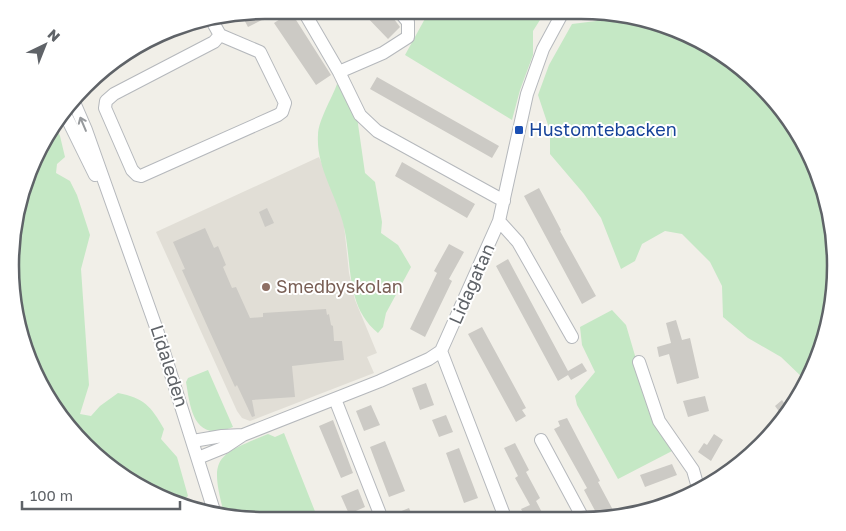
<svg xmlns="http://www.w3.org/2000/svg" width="846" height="531" viewBox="0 0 846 531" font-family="'Golos Text',sans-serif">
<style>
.education{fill:#e1ded6}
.green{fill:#c5e8c5}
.building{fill:#cccac5}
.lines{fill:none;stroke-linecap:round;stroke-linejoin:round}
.minor-casing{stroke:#b5b8bc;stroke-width:14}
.minor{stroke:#fff;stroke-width:12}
.oneway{stroke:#979a9d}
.transit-dot{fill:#1a4fb4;stroke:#fff;stroke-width:2}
.education-dot{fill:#8d6e63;stroke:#fff;stroke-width:2}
.labels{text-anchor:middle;stroke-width:4;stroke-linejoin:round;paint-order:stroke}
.transit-label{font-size:18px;fill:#164399;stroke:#fff;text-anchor:start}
.street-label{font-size:18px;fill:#5f6368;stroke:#fff}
.education-label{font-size:18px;fill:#785e54;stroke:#fff;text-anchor:start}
.rim{fill:none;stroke:#5f6368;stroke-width:2.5}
</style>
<rect width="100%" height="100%" fill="#f1efe8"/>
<path class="education" d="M319,157l18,43 7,25 5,48 6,27 22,53 -10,4 7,16 -124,48 -8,-3 -5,-7 -81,-179z"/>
<path class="green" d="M424,11l121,1 -12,19v24l-13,35 -8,30 -107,-65 22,-40z
M609,12l69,17 58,34 66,75 32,94 -7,100 -23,47 -23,-22 -33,-19 -25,-21 -1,-31 -12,-24 -28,-28 -17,-3 -23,13 -7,17 -14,8 -20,-51 -17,-24 -34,-40v-23l-12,-36 11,-30 23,-41 24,-3z
M337,84l5,3 15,30 8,56 10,9 7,40 -1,11 17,12 13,22 -25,46 -3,14 -5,6c-34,-28 -25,-72 -35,-110 -8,-30 -27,-57 -25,-88 0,-14 14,-37 19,-51z
M55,125l5,11 5,21 -8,7 -1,9 14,8 7,14 13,40 -9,34 8,116 -9,29 11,2 9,-10 18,-13c26,5 33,13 46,36l-3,10 16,18 11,39 -6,5 -1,4 -13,-3 -58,-34 -57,-61 -34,-75 -9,-67 14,-82z
M612,310l14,15 10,34 38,91 -56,29 -41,-74 -2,-9 20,-24 -13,-27 -2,-18z
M208,370l25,57c-6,2 -13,5 -19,4 -23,0 -25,-33 -28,-49l2,-4z
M284,433l34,86h-86l-7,-2c-16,-60 -11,-61 43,-83l7,3z"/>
<path class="building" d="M266,10h15l-33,17 -7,-13z
M361,11h27l12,16 -12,12z
M291,12l40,63 -15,10 -42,-62z
M377,77l122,69 -7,12 -122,-69z
M402,162l73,42 -8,14 -72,-42z
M539,188l22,42 -1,1 36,65 -14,8 -58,-108z
M267,208l7,15 -9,4 -6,-15z
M205,228l9,20 4,-2 8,19 -3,2 9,21 4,-1 14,31 13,-1v-4l63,-4 1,6 2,-1 2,11 2,1 1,15h8l2,19 -52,6 3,31 -43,3 3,16 -3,1 -15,-32 -2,2 -26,-57 -27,-60 3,-1 -12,-27z
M449,244l15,8 -15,27 3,2 -27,56 -15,-8 27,-56 -3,-2z
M508,259l60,112 14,-8 5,8 -16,9 -3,-5 -10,6 -62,-115z
M676,320l6,20 8,-2 9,40 -22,6 -8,-30 -10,3 -2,-10 14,-4 -5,-20z
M482,327l44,81 -4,2 4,6 -10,6 -48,-88z
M426,383l8,22 -14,5 -8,-22z
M705,396l4,15 -21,6 -5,-16z
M782,400l7,10 -5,8 -9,-12z
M371,405l9,20 -16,6 -8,-20z
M446,415l7,17 -14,5 -7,-17z
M567,418l33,63 -2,1 15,28 -3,1 4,5 -14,4 -16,-30 3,-2 -33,-59 6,-3 -2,-5z
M333,420l20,53 -12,5 -22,-52z
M714,434l9,6 -12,21 -13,-9 6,-9 3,2z
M385,441l20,50 -16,6 -19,-50z
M515,443l14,27 -3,2 14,26 -4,3 10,19h-19l-6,-11 9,-4 -15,-27 3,-2 -14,-28z
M459,448l19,50 -14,5 -18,-50z
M672,464l5,11 -32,12 -5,-12z
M358,489l7,18 -16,7 -8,-18z
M409,508l5,12h-24l-1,-4z"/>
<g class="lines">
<defs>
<path id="minor" d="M303,10l36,62 21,43 17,16 127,70
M211,19l9,16 40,17 25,51 -3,9 -4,3 -137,61 -4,-1 -5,-5 -27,-62 1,-7 8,-7 100,-52 6,-7
M339,72l44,-19 25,-16v-15l-9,-11
M73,100l13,30 71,200 58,184
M63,110l32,65
M499,221l19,21 54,95
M441,351l65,169
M639,362l20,59 34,49 6,21
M335,399l47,120
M541,440l43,80
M193,441l29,-5 21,-1
M198,458l27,-11 18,-12 137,-54 49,-22 12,-8 58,-130 28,-127 16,-45 20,-37"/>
</defs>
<use href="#minor" class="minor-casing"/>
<use href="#minor" class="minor"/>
</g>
<defs><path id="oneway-shaft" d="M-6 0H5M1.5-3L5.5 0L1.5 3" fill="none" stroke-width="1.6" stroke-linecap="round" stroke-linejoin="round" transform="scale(1.25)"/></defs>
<use class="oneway" href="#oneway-shaft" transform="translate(83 124) rotate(-113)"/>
<rect class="transit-dot" x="514" y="125" width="10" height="10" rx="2.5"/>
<circle class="education-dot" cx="266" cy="287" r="5"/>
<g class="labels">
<g class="transit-label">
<text x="529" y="136">Hustomtebacken</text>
</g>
<g class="street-label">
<text transform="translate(472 284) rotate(-66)" y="6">Lidagatan</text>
<text transform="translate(169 366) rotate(72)" y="6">Lidaleden</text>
</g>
<g class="education-label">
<text x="276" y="293">Smedbyskolan</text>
</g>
</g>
<path d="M0 0H846V531H0ZM265 19H581A246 246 0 0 1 827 265V266A246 246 0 0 1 581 512H265A246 246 0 0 1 19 266V265A246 246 0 0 1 265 19Z" fill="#fff" fill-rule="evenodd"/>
<path class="rim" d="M265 19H581A246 246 0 0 1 827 265V266A246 246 0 0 1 581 512H265A246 246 0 0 1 19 266V265A246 246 0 0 1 265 19Z"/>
<g transform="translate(45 45) rotate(43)" stroke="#ffffff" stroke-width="4" paint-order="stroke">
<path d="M0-4L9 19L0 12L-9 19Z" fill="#5f6368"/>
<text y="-8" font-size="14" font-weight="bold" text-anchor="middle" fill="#5f6368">N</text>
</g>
<path d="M22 501v8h158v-8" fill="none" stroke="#5f6368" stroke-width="2.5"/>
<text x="30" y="501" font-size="15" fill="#5f6368" stroke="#ffffff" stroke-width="4" paint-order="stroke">100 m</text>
</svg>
